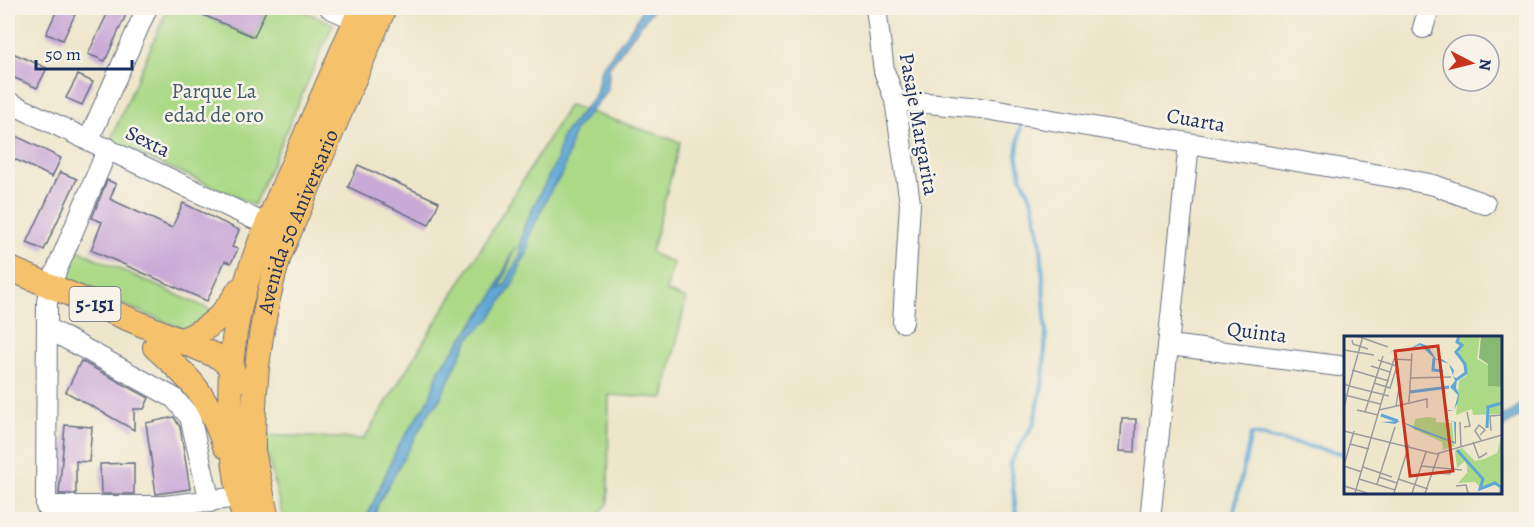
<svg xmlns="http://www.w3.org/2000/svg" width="1534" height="527" viewBox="0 0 1534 527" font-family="Alegreya,serif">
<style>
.green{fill:#abd986;stroke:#638472;stroke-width:1.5}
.water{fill:#5fa7d6;stroke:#3d6b9a;stroke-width:1.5}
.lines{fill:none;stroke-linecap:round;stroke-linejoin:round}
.stream{stroke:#5fa7d6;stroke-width:4}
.building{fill:#c9a9d7}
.minor-casing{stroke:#656f84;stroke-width:22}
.major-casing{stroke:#656f84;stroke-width:26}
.minor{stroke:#fff;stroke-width:20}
.major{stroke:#f5c16b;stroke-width:24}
.labels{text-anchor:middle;stroke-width:5;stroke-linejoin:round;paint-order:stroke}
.shield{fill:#f7f3e8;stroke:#5d6a87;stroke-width:1.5}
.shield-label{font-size:20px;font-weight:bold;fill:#1b2f5e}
.park-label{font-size:21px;fill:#3f5a68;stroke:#f7f3e8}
.street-label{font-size:21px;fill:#1b2f5e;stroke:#f7f3e8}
.inset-river{fill:none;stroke:#5fa7d6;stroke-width:3}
.inset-road{fill:none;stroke:#9a9d9f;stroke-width:1.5}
.view{fill:#c8321e;fill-opacity:0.15;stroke:#c8321e;stroke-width:3}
.inset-edge{fill:none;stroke:#1b2f5e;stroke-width:3}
</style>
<rect width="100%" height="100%" fill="#f7f3e8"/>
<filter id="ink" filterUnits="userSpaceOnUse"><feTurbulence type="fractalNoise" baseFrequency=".0167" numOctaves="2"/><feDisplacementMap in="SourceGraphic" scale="12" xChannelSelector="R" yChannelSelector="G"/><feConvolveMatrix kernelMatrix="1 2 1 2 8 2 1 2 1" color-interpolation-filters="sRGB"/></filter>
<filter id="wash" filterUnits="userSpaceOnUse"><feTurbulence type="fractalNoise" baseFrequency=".008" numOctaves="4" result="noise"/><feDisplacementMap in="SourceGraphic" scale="24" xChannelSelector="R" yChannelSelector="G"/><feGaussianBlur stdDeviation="1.35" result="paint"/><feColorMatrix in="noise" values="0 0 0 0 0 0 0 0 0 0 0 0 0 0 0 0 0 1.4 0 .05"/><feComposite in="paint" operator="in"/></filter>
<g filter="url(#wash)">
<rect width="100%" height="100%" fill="#eee6ca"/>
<path class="green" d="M168,8h19l67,29 13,-29h30l36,16 -79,181 -144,-64z
M569,105l111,37 -29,111 22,10 -7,28 20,8 -22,99 -55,-3 -1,109 -14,15h-311l-20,-84 101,4z
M73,248l140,63 -27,19 -127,-51z"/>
<path class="water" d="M642,8h12l-45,59 -1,23 -34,41 -11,42 -11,15 -22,46 -3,20 -6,9 -6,18 -25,38 -21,19 -31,65 -8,8 -52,93 -4,15h-8l32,-73 31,-46 10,-30 53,-72 23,-51 -15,41 5,-3 16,-32 -1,-6 4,-21 33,-67 5,-23 34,-42 5,-26 35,-46z
M1526,401v11l-26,17v-13l9,-3z"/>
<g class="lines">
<path class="stream" d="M1017,520l-7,-57 24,-40 9,-42 3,-47 -5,-89 -9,-45 -11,-24 -4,-22 4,-32
M1232,520l19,-86 94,20"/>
</g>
<g id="blocks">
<path class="building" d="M58,8h20l-15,32 -17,-6z
M110,8h19l-24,53 -17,-7z
M187,8h80l-13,29z
M8,51l39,17 -10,20 -29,-13z
M78,75l15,7 -11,23 -16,-7z
M8,132l53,26 -9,19 -44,-21z
M358,165l81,37 -10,23 -81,-38z
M60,172l17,7 -33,71 -17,-7z
M107,180l9,4 -6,15 62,29 11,-25 56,27 -7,17 6,2 -7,14 -6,-2 -18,40 -116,-51 11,-28 -10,-4z
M81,361l68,37 -5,11h-10v21l-68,-38z
M174,417l6,10 10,62 -34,5 -10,-71z
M1122,419h14l-1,33 -15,-1z
M65,425l27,2 -3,35 -13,-1v33h-17z
M134,463v31h-33l-1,-30z"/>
</g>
</g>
<g filter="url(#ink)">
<use href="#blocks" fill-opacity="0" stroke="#656f84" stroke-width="1.5"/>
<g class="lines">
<defs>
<path id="minor" d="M330,8l38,17
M876,8l8,63 11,29 15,103 -7,119
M1423,28l6,-20
M895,100l85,8 424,71 30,6 51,19
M8,102l259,123
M89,139l58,-131
M108,148l-58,138 -3,16 -1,204h119l74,-9
M47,328l127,70 16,19 20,85
M1169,345l170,21
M1150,520l39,-377"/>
<g id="major">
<path d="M8,268l211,89 12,10 6,13"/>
<path d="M182,340c28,-11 42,-25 57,-50"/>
<path d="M155,347c40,36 51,47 70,99"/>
<path d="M249,431l18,89"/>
<path id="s1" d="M253,446c0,-66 7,-127 26,-190l105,-248"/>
<path d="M244,520c-14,-67 -20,-136 -6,-204 10,-51 32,-98 52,-145 24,-55 48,-109 71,-163"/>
</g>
</defs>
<use href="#minor" class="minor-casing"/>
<use href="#major" class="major-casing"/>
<use href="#minor" class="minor"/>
<use href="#major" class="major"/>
</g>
</g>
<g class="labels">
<rect class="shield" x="69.5" y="287" width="51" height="34" rx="4.5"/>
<g class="shield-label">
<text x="95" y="311">5-151</text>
</g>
<g class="park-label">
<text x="214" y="98">Parque La<tspan x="214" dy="24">edad de oro</tspan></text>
</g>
<g class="street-label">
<text transform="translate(1196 120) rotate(10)" y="7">Cuarta</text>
<text transform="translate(919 124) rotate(80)" y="7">Pasaje Margarita</text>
<text transform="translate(148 141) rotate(26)" y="7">Sexta</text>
<text dy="7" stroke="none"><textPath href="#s1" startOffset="231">Avenida 50 Aniversario</textPath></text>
<text transform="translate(1257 332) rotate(7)" y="7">Quinta</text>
</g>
</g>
<g transform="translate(1344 336)">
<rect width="158" height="158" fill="#eee6ca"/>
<path d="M115,0h21l-3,23 11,6v21l13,1v27l-28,1 -1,-6 -16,6 3,-34 8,-6 -8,-21zM83,81l9,1v4l16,1 2,23 -11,4 -1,-8 -29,-13 2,-10zM157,101v48l-9,-2 -10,6 -7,-7 -17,1 9,-10v-7l-2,-5 -8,7 -2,-17 7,-3 13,13 9,-2 13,-6z" fill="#abd986"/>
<path d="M137,0h20v51l-13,-1v-22l-9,-6z" fill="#88b973"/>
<path d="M76,7l8,3 8,13h6l7,5 5,6 -1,6 4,3 -1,9 3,6 -1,8 -4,8 -6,1 -1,9 9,2v22l-41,-15 -15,-8 -5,3 -14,-2 19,-1 55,21 -1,-20 -8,-2 2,-10h6l4,-15 -8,-8 5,-6 -6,-17 -14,-5 -15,-14 -10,4 -9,1h-6l-8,4 -20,-1 20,1 7,-4 15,-1z" fill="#5fa7d6"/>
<path class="inset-river" d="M90,22l-1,12 10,1M112,44l10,-7 -1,-9 -9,-12 6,-7 -5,-3 2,-6M66,56l39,-5M37,79l17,6M143,92l1,-21 14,-4M113,114l26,29 -3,10 15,-6 6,4v6"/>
<path class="inset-road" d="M13,0l31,11M19,0l-14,50 40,10M8,4l1,4 15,5M0,14l30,5M27,30l19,6M8,34l37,11M66,42l41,-1M30,47l16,5 7,-22 -19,-6M0,48l5,2 -5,22M1,59l35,9M65,66l3,-49M52,70l3,-18M13,74l21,5M35,74l48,-11v9M21,76l18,-56M116,86l1,25M120,91l6,-1 -3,-14M0,95l92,23 66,-19M147,95l-1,-15 12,-1M136,99l5,-5 -6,-5 -4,6 6,9M129,106l6,16 8,-5M6,108l19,5M0,129l10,-34M0,130l18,6M77,130l41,4M19,131l29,10M88,137l18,1 1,-4M35,141l18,6M15,143l36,11M54,143l30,10M33,148l18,-57M0,150l23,7M112,150l10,-1 2,8M11,157l39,-134 17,1M50,157l15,-48M68,157l14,-41M81,157l14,-40"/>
<path class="view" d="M94,10l15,125 -43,5 -15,-125z"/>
<rect width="158" height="158" class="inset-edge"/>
</g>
<rect width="1534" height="527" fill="none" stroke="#f7f3e8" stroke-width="30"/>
<g transform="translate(1471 63) rotate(97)"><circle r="28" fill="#f7f3e8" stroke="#9fa5b1" stroke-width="1.5"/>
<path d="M0-4.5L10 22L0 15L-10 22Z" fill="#c8321e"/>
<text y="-9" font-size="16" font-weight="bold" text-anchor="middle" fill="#1b2f5e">N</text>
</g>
<path d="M36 60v9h96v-9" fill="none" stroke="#1b2f5e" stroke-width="3"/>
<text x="45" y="60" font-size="18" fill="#1b2f5e" stroke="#f7f3e8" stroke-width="4.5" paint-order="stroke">50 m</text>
</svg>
